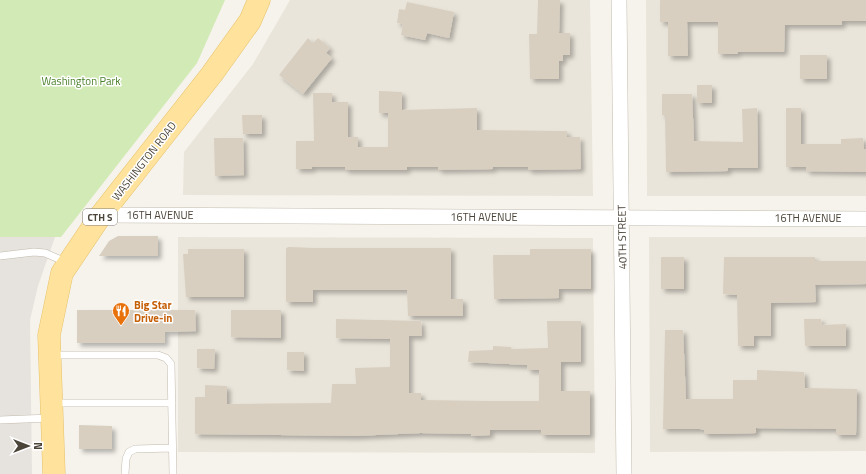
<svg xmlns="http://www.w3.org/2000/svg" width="866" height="474" viewBox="0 0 866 474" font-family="'Titillium Web',sans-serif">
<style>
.residential{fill:#eae5da}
.industrial{fill:#e6e2dd}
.green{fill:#d2eab5}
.building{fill:#d8cfc1;filter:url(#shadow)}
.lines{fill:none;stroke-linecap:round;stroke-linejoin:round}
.service-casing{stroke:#c2bbae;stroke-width:8}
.minor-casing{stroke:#c2bbae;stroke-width:16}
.primary-casing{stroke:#e6c16a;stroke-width:23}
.service{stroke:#fff;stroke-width:7}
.minor{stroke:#fff;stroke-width:15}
.primary{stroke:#ffe39c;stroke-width:22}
.labels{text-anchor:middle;stroke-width:3;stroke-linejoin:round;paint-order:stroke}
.shield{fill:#fff;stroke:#817c74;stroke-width:1}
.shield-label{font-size:10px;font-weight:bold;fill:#4b4439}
.park-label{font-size:11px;fill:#4a7f2a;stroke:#fff}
.street-label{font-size:11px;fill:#4b4439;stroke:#fff}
.food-label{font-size:11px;font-weight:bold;fill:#c56008;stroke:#fff;text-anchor:start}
</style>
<defs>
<filter id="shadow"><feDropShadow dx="3.5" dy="3.5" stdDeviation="2" flood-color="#0004"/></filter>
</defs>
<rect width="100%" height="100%" fill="#f6f3ec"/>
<path class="residential" d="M290,0h300l3,196 -410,-1 1,-43 69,-88z
M646,0h220v196h-219z
M178,237l415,1 2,215 -417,-1z
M649,237h217v214l-216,1z"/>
<path class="industrial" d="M0,237h55l-17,49 -8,34 2,154h-32z"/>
<path class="green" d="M0,0h225l-28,63 -136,174h-61z"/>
<path class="building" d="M538,0h22l-1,33h11v22h-7v6h-4v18h-29l-1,-45h8z
M660,0h206v21h-24v4h-57l-1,27h-46l-1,2h-19v-32h-31l1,34h-20v-34h-8z
M407,2l47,10 -5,26 -22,-5 -2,7 -24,-5 2,-11 -6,-1 2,-14 6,1z
M308,38l5,5 5,-5 12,10 -4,5 6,5 -29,36 -24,-19z
M800,55h27v24h-27z
M697,85h15v18h-15z
M379,91l23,1v18l75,-2v22l90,1v6h13l1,32 -53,1v-3h-35v2l-55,1v-3h-31v3h-62v-3h-33v2h-16v-28h18l-1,-48h19v9h16v35h10v10h30v-34h-9z
M662,94h30l2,47 49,1 -1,-33 15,-1 1,60h-30v3l-62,1 -1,-57h-3z
M786,108h15v36h40v-5l22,-1 1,11h2v23l-60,-1v-4h-20z
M242,115h20v19h-19z
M214,138h29l1,37 -29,1z
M118,236h40v20h-59l10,-15z
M289,247l25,1h137v51h12v17h-55l-1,-26h-94v12h-27v-54z
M188,249h56v48h-58l-3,-43h5z
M530,249h61v40h-32v9l-65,1 -1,-44h37z
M661,257h23v32h-23z
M724,257h91v4h51v23l-51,1 1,17 -45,1v33h-17v10h-16l-1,-51 -14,-1z
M77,310h118l1,21 -31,1v11h-88z
M231,310h50v28l-50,-1z
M336,319l85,2 1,15h-13v57h12v7l70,1h48v-31h-11l-1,-5 -59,-3 1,-11 24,-1v-4l18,1v2l37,-1 -1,-27h34v41h-20v29h29v44h-49v-5h-51v5l-19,1v-2l-50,-1 -67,3 -159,-2v-37h10v-12l22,1v18l104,-1 1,-19h24l-1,-16 35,-1v-28l-54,-1z
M804,319h17l1,6 24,-1v22h-41z
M665,330h18l3,69h47v-19h24v-10l47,2 1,16 52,1 -1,46h-20v-6l-80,-1v5l-36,1h-16v-4l-4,-1h-37z
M197,349h18l-1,20 -17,-1z
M287,352h17v19l-17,-1z
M79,425l33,1v23h-33z"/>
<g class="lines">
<defs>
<path id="service" d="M0,256l34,-4 11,1 21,9
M53,355h105l8,3 5,6 2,110
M54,403h118
M0,420l50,-2
M125,474l1,-15 3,-7 6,-3 37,-1"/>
<path id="minor" d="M619,0l5,474
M101,215l765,4"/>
<path id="primary" d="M54,474l-5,-139 13,-62 39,-58 111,-141 38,-53 9,-21"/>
</defs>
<use href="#service" class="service-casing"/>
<use href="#minor" class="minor-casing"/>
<use href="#primary" class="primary-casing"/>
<use href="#service" class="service"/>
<use href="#minor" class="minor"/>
<use href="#primary" class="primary"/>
</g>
<defs>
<symbol id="restaurant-pin" viewBox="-11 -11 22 30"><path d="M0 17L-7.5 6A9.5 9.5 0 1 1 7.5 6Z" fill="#e8710a" stroke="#fff"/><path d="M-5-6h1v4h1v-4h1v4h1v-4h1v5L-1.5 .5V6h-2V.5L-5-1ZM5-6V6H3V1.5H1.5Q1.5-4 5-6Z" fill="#fff"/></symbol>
</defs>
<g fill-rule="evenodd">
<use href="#restaurant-pin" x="111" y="301" width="20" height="27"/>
</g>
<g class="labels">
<rect class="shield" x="83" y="209" width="34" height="16" rx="3"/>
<g class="shield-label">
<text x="100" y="221">CTH S</text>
</g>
<g class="park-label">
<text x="81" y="85">Washington Park</text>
</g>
<g class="street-label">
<text transform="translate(144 161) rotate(-52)" y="4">WASHINGTON ROAD</text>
<text x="160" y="219">16TH AVENUE</text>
<text x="484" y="221">16TH AVENUE</text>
<text x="808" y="222">16TH AVENUE</text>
<text transform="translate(622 237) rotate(-91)" y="4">40TH STREET</text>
</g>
<g class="food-label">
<text x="134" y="309">Big Star<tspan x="134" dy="13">Drive-in</tspan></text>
</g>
</g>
<g transform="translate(28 446) rotate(90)" stroke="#ffffff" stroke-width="3" paint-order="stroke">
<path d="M0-3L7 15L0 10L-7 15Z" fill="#4b4439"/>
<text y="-6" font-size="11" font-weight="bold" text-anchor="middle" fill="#4b4439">N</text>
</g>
</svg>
